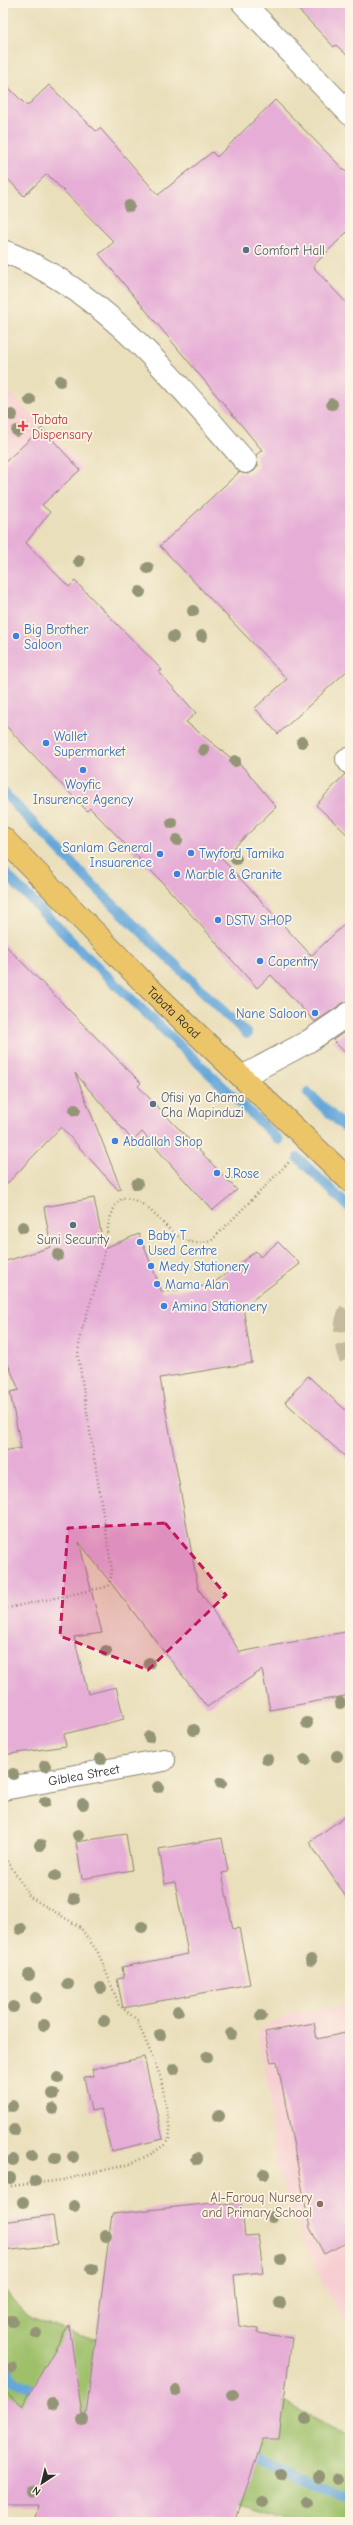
<svg xmlns="http://www.w3.org/2000/svg" width="353" height="2525" viewBox="0 0 353 2525" font-family="'Comic Neue',sans-serif">
<style>
.built{fill:#f7cfd2}
.green{fill:#9dc069;stroke:#64764a}
.lines{fill:none;stroke-linecap:round;stroke-linejoin:round}
.stream{stroke:#66a7d9;stroke-width:10}
.building{fill:#e6add7}
.minor-tunnel{stroke:#c4bb9e;stroke-width:22;stroke-dasharray:22 11;stroke-linecap:butt}
.minor-casing{stroke:#8a8573;stroke-width:24}
.major-casing{stroke:#8a8573;stroke-width:24}
.path{stroke:#8a8573;stroke-width:2.5;stroke-dasharray:1 3;stroke-linecap:butt}
.minor{stroke:#fff;stroke-width:22}
.major{stroke:#edc569;stroke-width:22}
.tree{fill:#949576}
.marked{fill:#c2185b;fill-opacity:0.2;stroke:#c2185b;stroke-width:3;stroke-dasharray:8 5;stroke-linejoin:round}
.service-dot{fill:#5c6f8a;stroke:#fcf5e5;stroke-width:1.5}
.health-dot{fill:#e0444e;stroke:#fcf5e5;stroke-width:1.5}
.shop-dot{fill:#3f7fe0;stroke:#fcf5e5;stroke-width:1.5}
.education-dot{fill:#8d6e63;stroke:#fcf5e5;stroke-width:1.5}
.labels{text-anchor:middle;stroke-width:3.5;stroke-linejoin:round;paint-order:stroke}
.service-label{font-size:13px;fill:#4e5e75;stroke:#fcf5e5;text-anchor:start}
.health-label{font-size:13px;fill:#be3a42;stroke:#fcf5e5;text-anchor:start}
.shop-label{font-size:13px;fill:#366cbe;stroke:#fcf5e5;text-anchor:start}
.street-label{font-size:13px;fill:#2b2b2b;stroke:#fcf5e5}
.education-label{font-size:13px;fill:#785e54;stroke:#fcf5e5;text-anchor:end}
</style>
<rect width="100%" height="100%" fill="#fcf5e5"/>
<filter id="ink" filterUnits="userSpaceOnUse"><feTurbulence type="fractalNoise" baseFrequency=".025" numOctaves="2"/><feDisplacementMap in="SourceGraphic" scale="8" xChannelSelector="R" yChannelSelector="G"/><feConvolveMatrix kernelMatrix="1 2 1 2 8 2 1 2 1" color-interpolation-filters="sRGB"/></filter>
<filter id="wash" filterUnits="userSpaceOnUse"><feTurbulence type="fractalNoise" baseFrequency=".012" numOctaves="4" result="noise"/><feDisplacementMap in="SourceGraphic" scale="16" xChannelSelector="R" yChannelSelector="G"/><feGaussianBlur stdDeviation="0.9" result="paint"/><feColorMatrix in="noise" values="0 0 0 0 0 0 0 0 0 0 0 0 0 0 0 0 0 1.4 0 .05"/><feComposite in="paint" operator="in"/></filter>
<g filter="url(#wash)">
<rect width="100%" height="100%" fill="#eadfbb"/>
<path class="built" d="M3,386l80,80 -38,31 -42,-6z
M350,2005v320l-20,-27 -26,-55 -28,-78 -10,-93 -9,-40 34,-19z"/>
<path class="green" d="M3,2288l23,28 55,20 51,7 150,58 68,36v85h-63l-47,-15 -21,-24 -216,-50z"/>
<g class="lines">
<path class="stream" d="M3,792l90,93 154,149
M3,871l78,80 198,189
M308,1093l42,39
M298,1158l52,50
M3,2354l8,25 33,15
M245,2450l7,1 59,34 39,12"/>
</g>
<g id="blocks">
<path class="building" d="M292,3h58v55l-14,-13 -2,2z
M3,82l24,24 22,-21 47,46 4,-3 58,67 54,-43 5,5 58,-57 75,76v53l-36,36 1,4 35,38v361l-72,66 -23,-26 32,-29 -127,-133 79,-74 9,2 6,-3 4,-5 -2,-11 6,-5 -163,-196 15,-12 -67,-68 -23,22 -21,-22z
M42,428l38,42 -38,35 8,7 -24,31 43,44 6,-6 87,89 -3,2 37,41 -10,9 59,47 31,38 -54,52 88,95 2,1 38,-36v82l-7,2 -28,19 -44,-47 -14,13 -96,-107 -71,-73 -3,3 -84,-88v-259z
M345,774l5,1v62l-34,-32z
M3,943l138,140 -3,3 99,104 -24,20 -10,-11 -1,1 -60,-68 -9,9 -58,-68 46,116 -3,1 -57,-63 -58,61z
M350,1028v30l-17,-18z
M94,1198l10,50 35,-14 23,58 49,-7 45,-34 4,6 18,-15 22,22 -57,43 9,56 -92,15 38,210 42,64 110,-21v64l-80,15 -8,-40 -55,37 -128,-165 23,91 -28,4 14,57 28,-7 8,32 -60,15 2,12 -63,9v-304l18,-3 -11,-56 9,-2 -16,-38v-90l48,-15 -7,-40z
M308,1376l42,38v47l-65,-59z
M350,1813v90l-41,-61z
M126,1834l6,36 -50,9 -6,-37z
M222,1838l6,34 -6,1 11,56 6,-1 11,56 -127,24 -6,-29 7,-1 -2,-11 66,-13 -13,-72 -10,2 -6,-35z
M314,2023l3,16 33,-7v209l-26,13 -14,-26 -33,-167 -6,1 -6,-30z
M144,2057l19,82 -52,12 -10,-42 -10,2 -7,-34 10,-1 -2,-7z
M222,2202v3l19,-2 4,33 13,-1 5,37 -29,3 5,51 19,3 -1,4 35,5 -13,101h-16l-28,83h-201l4,-17h-35v-116l19,17 47,-81 14,96h2l27,-207z
M53,2215l4,30 -54,6v-29z"/>
</g>
</g>
<g filter="url(#ink)">
<use href="#blocks" fill-opacity="0" stroke="#8a8573" stroke-width="1"/>
<g class="lines">
<path class="minor-tunnel" d="M350,1311c-7,13 -6,34 0,47"/>
<defs>
<g id="minor">
<path d="M243,3l107,111"/>
<path d="M3,251c100,37 174,133 243,211"/>
<path d="M347,759l3,4"/>
<path d="M242,1077l67,-36 41,-28"/>
<path id="s1" d="M3,1789l161,-29"/>
</g>
<g id="major">
<path id="s2" d="M3,838l143,147 204,196"/>
</g>
</defs>
<use href="#minor" class="minor-casing"/>
<use href="#major" class="major-casing"/>
<path class="path" d="M3,1609l103,-22 3,-2 3,-14 -34,-216 2,-19 21,-67 8,-48 6,-15 7,-8c36,-1 46,56 89,43l78,-79
M3,1854l27,43 50,30 19,27 20,51 18,15 24,58 9,52 -1,9 -5,6 -11,8 -23,11 -67,16 -60,7"/>
<use href="#minor" class="minor"/>
<use href="#major" class="major"/>
</g>
<g class="tree">
<circle cx="129" cy="206" r="6"/>
<circle cx="60" cy="381" r="6"/>
<circle cx="30" cy="400" r="6"/>
<circle cx="332" cy="404" r="6"/>
<circle cx="12" cy="415" r="6"/>
<circle cx="17" cy="431" r="6"/>
<circle cx="79" cy="561" r="6"/>
<circle cx="148" cy="568" r="6"/>
<circle cx="140" cy="592" r="6"/>
<circle cx="193" cy="611" r="6"/>
<circle cx="202" cy="636" r="6"/>
<circle cx="173" cy="637" r="6"/>
<circle cx="302" cy="742" r="6"/>
<circle cx="204" cy="750" r="6"/>
<circle cx="235" cy="761" r="6"/>
<circle cx="172" cy="823" r="6"/>
<circle cx="177" cy="840" r="6"/>
<circle cx="236" cy="859" r="6"/>
<circle cx="75" cy="1110" r="6"/>
<circle cx="137" cy="1184" r="6"/>
<circle cx="23" cy="1227" r="6"/>
<circle cx="58" cy="1255" r="6"/>
<circle cx="106" cy="1651" r="6"/>
<circle cx="149" cy="1663" r="6"/>
<circle cx="340" cy="1703" r="6"/>
<circle cx="307" cy="1723" r="6"/>
<circle cx="194" cy="1730" r="6"/>
<circle cx="149" cy="1737" r="6"/>
<circle cx="337" cy="1756" r="6"/>
<circle cx="101" cy="1759" r="6"/>
<circle cx="267" cy="1759" r="6"/>
<circle cx="305" cy="1760" r="6"/>
<circle cx="45" cy="1766" r="6"/>
<circle cx="13" cy="1774" r="6"/>
<circle cx="221" cy="1783" r="6"/>
<circle cx="158" cy="1787" r="6"/>
<circle cx="45" cy="1802" r="6"/>
<circle cx="83" cy="1804" r="6"/>
<circle cx="78" cy="1835" r="6"/>
<circle cx="40" cy="1845" r="6"/>
<circle cx="55" cy="1876" r="6"/>
<circle cx="74" cy="1899" r="6"/>
<circle cx="142" cy="1927" r="6"/>
<circle cx="21" cy="1929" r="6"/>
<circle cx="311" cy="1960" r="6"/>
<circle cx="29" cy="1975" r="6"/>
<circle cx="68" cy="1984" r="6"/>
<circle cx="101" cy="1988" r="6"/>
<circle cx="36" cy="1998" r="6"/>
<circle cx="13" cy="2007" r="6"/>
<circle cx="178" cy="2011" r="6"/>
<circle cx="261" cy="2016" r="6"/>
<circle cx="104" cy="2021" r="6"/>
<circle cx="44" cy="2025" r="6"/>
<circle cx="231" cy="2034" r="6"/>
<circle cx="160" cy="2035" r="6"/>
<circle cx="207" cy="2057" r="6"/>
<circle cx="174" cy="2069" r="6"/>
<circle cx="58" cy="2078" r="6"/>
<circle cx="53" cy="2094" r="6"/>
<circle cx="12" cy="2106" r="6"/>
<circle cx="53" cy="2109" r="6"/>
<circle cx="219" cy="2116" r="6"/>
<circle cx="14" cy="2130" r="6"/>
<circle cx="32" cy="2156" r="6"/>
<circle cx="73" cy="2157" r="6"/>
<circle cx="55" cy="2158" r="6"/>
<circle cx="197" cy="2159" r="6"/>
<circle cx="13" cy="2160" r="6"/>
<circle cx="264" cy="2174" r="6"/>
<circle cx="10" cy="2178" r="6"/>
<circle cx="35" cy="2181" r="6"/>
<circle cx="23" cy="2202" r="6"/>
<circle cx="74" cy="2206" r="6"/>
<circle cx="272" cy="2217" r="6"/>
<circle cx="106" cy="2236" r="6"/>
<circle cx="281" cy="2260" r="6"/>
<circle cx="92" cy="2269" r="6"/>
<circle cx="280" cy="2303" r="6"/>
<circle cx="12" cy="2321" r="6"/>
<circle cx="36" cy="2333" r="6"/>
<circle cx="12" cy="2368" r="6"/>
<circle cx="176" cy="2390" r="6"/>
<circle cx="233" cy="2395" r="6"/>
<circle cx="52" cy="2404" r="6"/>
<circle cx="306" cy="2419" r="6"/>
<circle cx="83" cy="2420" r="6"/>
<circle cx="281" cy="2474" r="6"/>
<circle cx="319" cy="2477" r="6"/>
<circle cx="338" cy="2479" r="6"/>
<circle cx="31" cy="2491" r="6"/>
<circle cx="263" cy="2502" r="6"/>
<circle cx="307" cy="2503" r="6"/>
</g>
</g>
<path class="marked" d="M165,1523l61,72 -78,75 -88,-34 8,-108z"/>
<g class="service-dot">
<circle cx="246" cy="250" r="4"/>
<circle cx="153" cy="1104" r="4"/>
<circle cx="73" cy="1225" r="4"/>
</g>
<path class="health-dot" d="M21 420h4v4h4v4h-4v4h-4v-4h-4v-4h4z"/>
<g class="shop-dot">
<circle cx="16" cy="636" r="4"/>
<circle cx="46" cy="743" r="4"/>
<circle cx="83" cy="770" r="4"/>
<circle cx="191" cy="853" r="4"/>
<circle cx="160" cy="854" r="4"/>
<circle cx="177" cy="874" r="4"/>
<circle cx="218" cy="920" r="4"/>
<circle cx="260" cy="961" r="4"/>
<circle cx="315" cy="1013" r="4"/>
<circle cx="115" cy="1141" r="4"/>
<circle cx="217" cy="1173" r="4"/>
<circle cx="140" cy="1242" r="4"/>
<circle cx="151" cy="1266" r="4"/>
<circle cx="157" cy="1284" r="4"/>
<circle cx="164" cy="1306" r="4"/>
</g>
<circle class="education-dot" cx="320" cy="2204" r="4"/>
<g class="labels">
<g class="service-label">
<text x="254" y="255">Comfort Hall</text>
<text x="161" y="1102">Ofisi ya Chama<tspan x="161" dy="15">Cha Mapinduzi</tspan></text>
<text x="73" y="1244" text-anchor="middle">Suni Security</text>
</g>
<g class="health-label">
<text x="32" y="424">Tabata<tspan x="32" dy="15">Dispensary</tspan></text>
</g>
<g class="shop-label">
<text x="24" y="634">Big Brother<tspan x="24" dy="15">Saloon</tspan></text>
<text x="54" y="741">Wallet<tspan x="54" dy="15">Supermarket</tspan></text>
<text x="83" y="789" text-anchor="middle">Woyfic<tspan x="83" dy="15">Insurence Agency</tspan></text>
<text x="152" y="852" text-anchor="end">Sanlam General<tspan x="152" dy="15">Insuarence</tspan></text>
<text x="199" y="858">Twyford Tamika</text>
<text x="185" y="879">Marble &amp; Granite</text>
<text x="226" y="925">DSTV SHOP</text>
<text x="268" y="966">Capentry</text>
<text x="307" y="1018" text-anchor="end">Nane Saloon</text>
<text x="123" y="1146">Abdallah Shop</text>
<text x="225" y="1178">J.Rose</text>
<text x="148" y="1240">Baby T<tspan x="148" dy="15">Used Centre</tspan></text>
<text x="159" y="1271">Medy Stationery</text>
<text x="165" y="1289">Mama Alan</text>
<text x="172" y="1311">Amina Stationery</text>
</g>
<g class="street-label">
<text dy="5" stroke="none"><textPath href="#s2" startOffset="244">Tabata Road</textPath></text>
<text dy="5" stroke="none"><textPath href="#s1" startOffset="82">Giblea Street</textPath></text>
</g>
<g class="education-label">
<text x="312" y="2202">Al-Farouq Nursery<tspan x="312" dy="15">and Primary School</tspan></text>
</g>
</g>
<rect width="353" height="2525" fill="none" stroke="#fcf5e5" stroke-width="16"/>
<g transform="translate(42 2483) rotate(215)" stroke="#fcf5e5" stroke-width="3" paint-order="stroke">
<path d="M0-3L7 15L0 10L-7 15Z" fill="#2b2b2b"/>
<text y="-6" font-size="11" font-weight="bold" text-anchor="middle" fill="#2b2b2b">N</text>
</g>
</svg>
